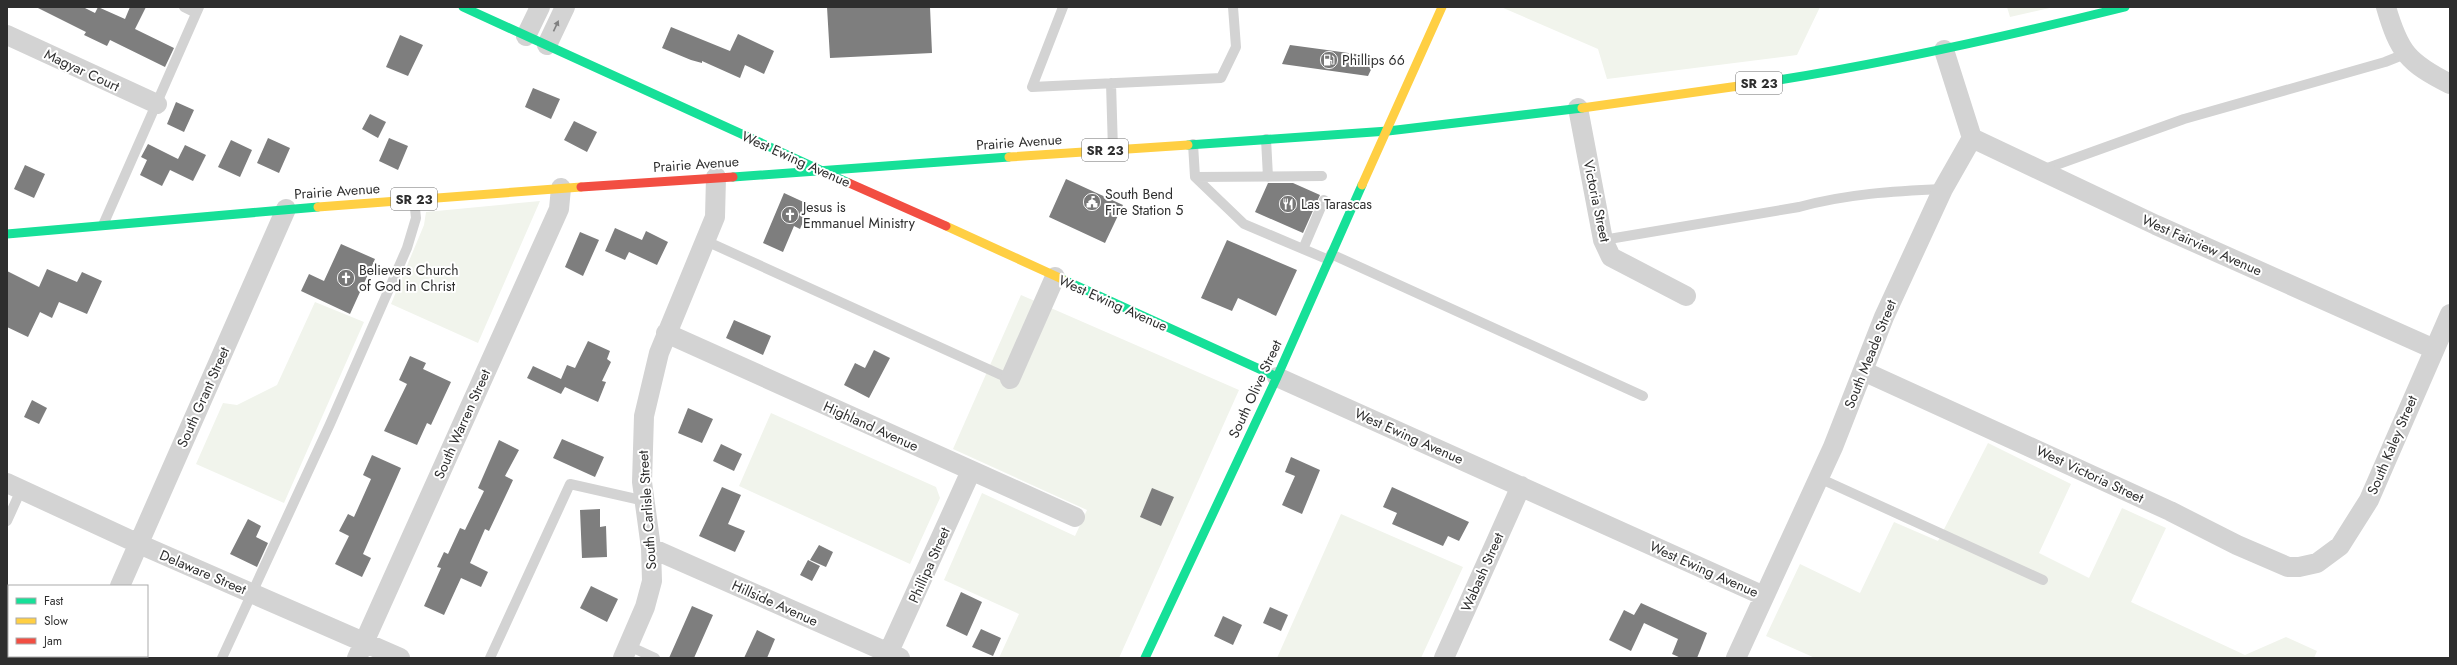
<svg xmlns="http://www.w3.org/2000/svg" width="2457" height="665" viewBox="0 0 2457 665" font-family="Jost,sans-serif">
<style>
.green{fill:#f1f4ec}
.building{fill:#7e7e7e}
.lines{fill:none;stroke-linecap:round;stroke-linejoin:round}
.lane{stroke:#d3d3d3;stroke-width:10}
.street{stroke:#d3d3d3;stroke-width:20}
.fast{stroke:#16e098;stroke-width:9}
.slow{stroke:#ffcf43;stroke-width:9}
.jam{stroke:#f24e42;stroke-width:9}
.oneway{fill:#808080}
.labels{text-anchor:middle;stroke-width:4;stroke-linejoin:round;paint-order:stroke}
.shield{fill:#fff;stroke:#6d6d6d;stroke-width:1}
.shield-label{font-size:13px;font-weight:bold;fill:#2e2e2e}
.poi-label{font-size:14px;fill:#2e2e2e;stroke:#fff;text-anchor:start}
.street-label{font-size:14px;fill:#2e2e2e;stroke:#fff}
</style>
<rect width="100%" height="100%" fill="#fff"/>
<path class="green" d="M1501,7h319l-23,48 -190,24 -9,-30z
M2007,7h47l-44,10z
M540,201l-62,142 -87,-39 33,-79 2,-13z
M1021,295l218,95 -120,268h-120l20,-44 -75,-34 38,-87 93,43 12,-26 -134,-61z
M315,302l49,20 -80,181 -88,-39 27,-61 14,2 40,-20z
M771,413l165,74 4,11 -30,66 -171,-78z
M1988,443l83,41 -32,69 50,25 33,-70 44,20 -35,74 114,53 41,-18 31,14 -3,7h-499l-49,-22 34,-72 60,29 34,-71 44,19z
M1341,514l122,53 -42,91h-144z"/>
<path class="building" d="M36,7h47l12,6 3,-6 27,12 5,-12h16l-11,22 39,19 -9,19 -55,-27 -3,6 -23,-11 2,-3z
M827,7h103l2,46 -102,5z
M671,27l59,24 8,-17 36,17 -10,23 -19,-9 -5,13 -38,-17v2l-11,-3 -29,-12z
M400,35l23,10 -15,31 -22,-9z
M1290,45l37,5 50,7 -9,19 -86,-12z
M533,88l27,11 -9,20 -26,-12z
M176,102l18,8 -10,22 -17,-8z
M370,114l16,8 -8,16 -16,-9z
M574,121l23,11 -10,20 -23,-12z
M268,138l22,10 -11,25 -22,-10z
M389,138l19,8 -10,24 -19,-9z
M231,140l21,10 -12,27 -22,-10z
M148,144l30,15 7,-14 21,10 -13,26 -23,-11 -8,16 -22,-11 7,-15 -6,-3z
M25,165l20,9 -11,24 -20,-9z
M1066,179l57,26 -18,38 -56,-26z
M1268,183h25l27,12 -17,38 -48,-21z
M784,193l26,12 -10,24 -6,-3 -11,26 -20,-9z
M615,228l27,12 4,-9 22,11 -11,23 -28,-13 -4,8 -20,-9z
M580,232l19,8 -16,36 -18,-9z
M1227,240l70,30 -21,46 -38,-18 -6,13 -31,-13z
M341,244l34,15 -25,55 -49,-23 8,-17 15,7z
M47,269l30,13 5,-10 20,9 -15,33 -28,-12 -7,16 -12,-6 -12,25 -21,-10v-56l32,16z
M734,320l37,16 -8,19 -37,-17z
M588,341l22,10 -3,8 4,3 -9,19 4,1 -8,20 -33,-15 -4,7 -34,-16 6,-12 28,13 6,-14 8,3z
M874,350l16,8 -21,40 -25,-13 11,-22 10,5z
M410,356l16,7 -3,6 28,13 -20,43 -4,-2 -10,22 -33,-14 23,-47 -8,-4z
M32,400l15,8 -8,16 -15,-7z
M688,408l25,11 -11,24 -24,-10z
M562,439l42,18 -9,20 -42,-19z
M499,440l20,10 -14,26 8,4 -24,51 -4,-2 -15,34 18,9 -7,15 -20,-9 -17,37 -20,-9 17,-38 -4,-1 7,-15 4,2 12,-26 5,2 19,-39 -6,-3z
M721,444l21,10 -8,17 -21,-10z
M372,455l29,13 -38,86 8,4 -9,19 -27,-13 14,-28 -10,-5 9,-17 6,3 17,-38 -8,-4z
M1291,457l29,13 -18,44 -20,-9 13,-29 -10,-4z
M722,487l19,8 -13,29 17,7 -10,21 -36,-16z
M1392,487l77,35 -10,19 -11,-5 -5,10 -51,-22 5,-11 -14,-6z
M1152,488l22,9 -13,29 -21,-9z
M600,509v18l6,-1 1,31 -25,1 -2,-48z
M248,519l13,7 -5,11 12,6 -11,24 -27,-13z
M819,545l14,7 -7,15 -16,-7z
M808,560l12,6 -8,15 -12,-6z
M591,586l27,13 -11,23 -27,-14z
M961,592l21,10 -15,34 -21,-10z
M1641,603l66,30 -10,25h-16l-9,-4 6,-15 -34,-16 -13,28 -22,-11 15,-30 10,5z
M692,606l21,9 -19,43h-25z
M1270,607l18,8 -7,16 -18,-8z
M1223,616l19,9 -9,20 -19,-9z
M981,629l20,9 -8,18 -21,-9z
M757,630l18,9 -8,19h-23z"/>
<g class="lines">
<path class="lane" d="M184,7l12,6
M1063,7l-31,80 189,-9 15,-31 -3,-40
M1111,83l2,67
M1266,139l2,38
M1193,144l2,33 49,47 85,36
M2042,170l142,-51 201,-57 20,-8
M1195,177l127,-1
M103,225l96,-218
M1603,240l196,-33c47,-13 95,-16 144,-18
M706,241l304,138
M1303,249l21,-49
M1331,254l312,142
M1819,478l224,102
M7,521l14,-31
M629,646l26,12
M222,658l108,-234 77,-176 9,-30 -2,-19
M490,658l80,-174 75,17"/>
<path class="street" d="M2386,7c13,45 22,56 64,77
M7,35l150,69
M526,36l14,-29
M547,45l18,-38
M1578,108l25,132 8,17 75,39
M1972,138l184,87 278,124
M666,333l409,184
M1863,371l307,140 67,34 51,22h11l18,-4 23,-17 29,-46 81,-186
M1277,377l487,219
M1010,379l45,-102
M7,483l132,61 261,114
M651,548l249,110
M120,586l166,-377
M88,658l1,-2
M357,658l202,-449 2,-21
M623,658l22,-51 7,-26 -1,-33 -9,-66 2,-66 15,-63 56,-136 1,-40
M886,658l85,-187
M1444,658l77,-172
M1736,658l97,-211 51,-130 59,-128 29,-51 -28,-88"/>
<path class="fast" d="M463,7l386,176
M1760,83c123,-19 244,-46 365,-76
M1188,145l200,-14 194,-23
M733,177l276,-20
M7,234l311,-27
M1062,279l215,98
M1145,658l132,-281 85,-192"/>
<path class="slow" d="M1582,108l178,-25
M1009,157l179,-12
M1362,185l80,-178
M318,207l263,-20
M946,226l116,53"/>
<path class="jam" d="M849,183l97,43
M581,187l152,-10"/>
</g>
<defs><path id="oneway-solid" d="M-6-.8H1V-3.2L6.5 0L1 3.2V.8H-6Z"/></defs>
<use class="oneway" href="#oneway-solid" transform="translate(556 26) rotate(-65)"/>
<defs>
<symbol id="fuel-disc" viewBox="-11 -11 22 22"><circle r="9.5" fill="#777" stroke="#fff"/><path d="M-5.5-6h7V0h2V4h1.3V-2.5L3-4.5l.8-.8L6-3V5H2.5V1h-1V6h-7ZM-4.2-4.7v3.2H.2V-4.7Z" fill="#fff"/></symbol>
<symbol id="civic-disc" viewBox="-11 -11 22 22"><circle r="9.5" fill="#777" stroke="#fff"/><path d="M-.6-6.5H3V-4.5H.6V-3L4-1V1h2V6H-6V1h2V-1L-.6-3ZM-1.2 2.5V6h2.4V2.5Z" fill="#fff"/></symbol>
<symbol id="restaurant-disc" viewBox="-11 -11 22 22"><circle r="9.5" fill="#777" stroke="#fff"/><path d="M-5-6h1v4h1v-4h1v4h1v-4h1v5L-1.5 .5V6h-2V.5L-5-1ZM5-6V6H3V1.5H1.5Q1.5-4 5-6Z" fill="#fff"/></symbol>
<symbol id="church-disc" viewBox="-11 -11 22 22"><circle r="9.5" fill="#777" stroke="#fff"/><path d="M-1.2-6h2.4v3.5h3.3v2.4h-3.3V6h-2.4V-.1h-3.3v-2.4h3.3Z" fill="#fff"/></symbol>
</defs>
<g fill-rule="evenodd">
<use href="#fuel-disc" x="1319" y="50" width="20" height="20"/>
<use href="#civic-disc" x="1082" y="192" width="20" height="20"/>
<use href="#restaurant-disc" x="1278" y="194" width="20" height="20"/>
<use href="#church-disc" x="780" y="205" width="20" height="20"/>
<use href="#church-disc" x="336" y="268" width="20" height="20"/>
</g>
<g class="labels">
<g class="shield">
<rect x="1736" y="72" width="46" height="22" rx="3"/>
<rect x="1082" y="139" width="46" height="22" rx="3"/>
<rect x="391" y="188" width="46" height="22" rx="3"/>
</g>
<g class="shield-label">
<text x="1759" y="88">SR 23</text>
<text x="1105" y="155">SR 23</text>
<text x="414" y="204">SR 23</text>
</g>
<g class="poi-label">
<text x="1342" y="65">Phillips 66</text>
<text x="1105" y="199">South Bend<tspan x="1105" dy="16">Fire Station 5</tspan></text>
<text x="1301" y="209">Las Tarascas</text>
<text x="803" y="212">Jesus is<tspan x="803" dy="16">Emmanuel Ministry</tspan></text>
<text x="359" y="275">Believers Church<tspan x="359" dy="16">of God in Christ</tspan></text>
</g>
<g class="street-label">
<text transform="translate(82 70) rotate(25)" y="5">Magyar Court</text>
<text transform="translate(1019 142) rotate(-4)" y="5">Prairie Avenue</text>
<text transform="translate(796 159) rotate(24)" y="5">West Ewing Avenue</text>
<text transform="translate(696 164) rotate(-4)" y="5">Prairie Avenue</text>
<text transform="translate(337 191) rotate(-4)" y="5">Prairie Avenue</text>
<text transform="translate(1597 201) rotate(78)" y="5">Victoria Street</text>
<text transform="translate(2202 245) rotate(24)" y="5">West Fairview Avenue</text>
<text transform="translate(1113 303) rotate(24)" y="5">West Ewing Avenue</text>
<text transform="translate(1870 354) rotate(-68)" y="5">South Meade Street</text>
<text transform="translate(1255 389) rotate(-65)" y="5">South Olive Street</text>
<text transform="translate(203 397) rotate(-66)" y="5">South Grant Street</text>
<text transform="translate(462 424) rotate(-66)" y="5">South Warren Street</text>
<text transform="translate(871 426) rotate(24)" y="5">Highland Avenue</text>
<text transform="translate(1409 436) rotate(24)" y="5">West Ewing Avenue</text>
<text transform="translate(2392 445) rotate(-67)" y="5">South Kaley Street</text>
<text transform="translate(2090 474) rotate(25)" y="5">West Victoria Street</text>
<text transform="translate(647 510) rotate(-94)" y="5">South Carlisle Street</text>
<text transform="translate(929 565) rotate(-66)" y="5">Phillipa Street</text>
<text transform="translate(1704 569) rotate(24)" y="5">West Ewing Avenue</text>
<text transform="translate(203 572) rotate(23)" y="5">Delaware Street</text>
<text transform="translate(1482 572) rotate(-66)" y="5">Wabash Street</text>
<text transform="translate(775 603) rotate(24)" y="5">Hillside Avenue</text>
</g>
</g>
<rect width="2457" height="665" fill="none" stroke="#2e2e2e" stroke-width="16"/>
<rect x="8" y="585" width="140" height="72" fill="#ffffff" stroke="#ababab"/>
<rect x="16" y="598" width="20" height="6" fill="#16e098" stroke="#ababab"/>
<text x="44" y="605" font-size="12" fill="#2e2e2e">Fast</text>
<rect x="16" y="618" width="20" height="6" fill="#ffcf43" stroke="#ababab"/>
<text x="44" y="625" font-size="12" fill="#2e2e2e">Slow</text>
<rect x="16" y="638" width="20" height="6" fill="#f24e42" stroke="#ababab"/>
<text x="44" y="645" font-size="12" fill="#2e2e2e">Jam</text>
</svg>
